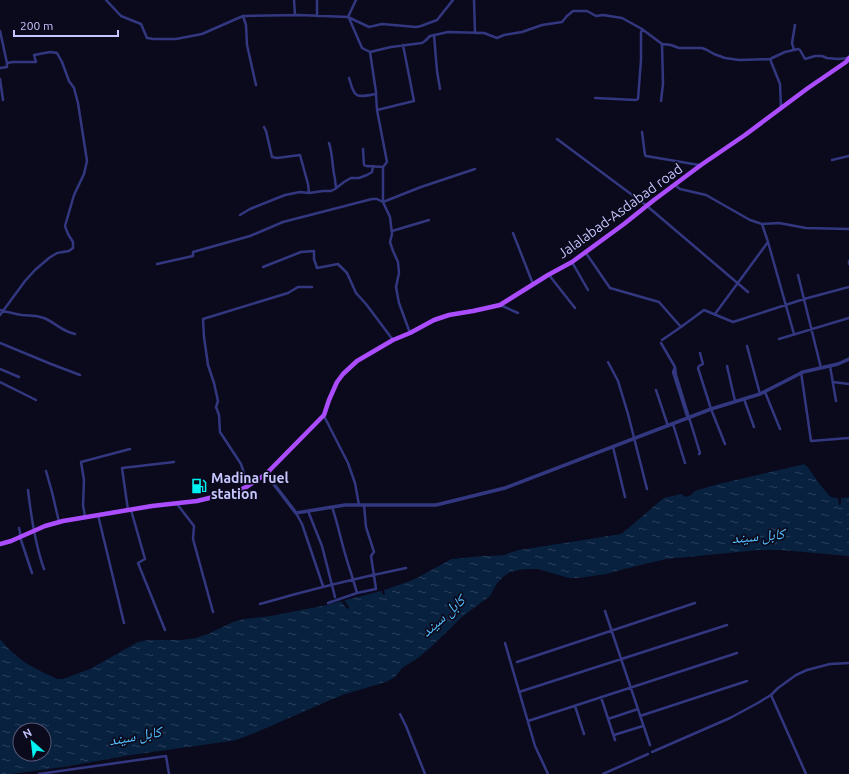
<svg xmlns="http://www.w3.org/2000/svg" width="849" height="774" viewBox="0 0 849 774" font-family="Ubuntu,'Noto Naskh Arabic',sans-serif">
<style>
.water{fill:url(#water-ripples);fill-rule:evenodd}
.pier{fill:#0b0a1d}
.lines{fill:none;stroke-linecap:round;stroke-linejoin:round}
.minor{stroke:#32377f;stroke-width:2.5}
.tertiary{stroke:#32377f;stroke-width:3.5}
.primary{stroke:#ab4dff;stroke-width:4.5}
.labels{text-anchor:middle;stroke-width:3.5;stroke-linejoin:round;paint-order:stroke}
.street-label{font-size:14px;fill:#c7c6ff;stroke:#0b0a1d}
.poi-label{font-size:14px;font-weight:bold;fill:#c7c6ff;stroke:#0b0a1d;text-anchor:start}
.water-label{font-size:15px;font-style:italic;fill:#54c1ff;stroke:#0b0a1d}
</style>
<defs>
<pattern id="water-ripples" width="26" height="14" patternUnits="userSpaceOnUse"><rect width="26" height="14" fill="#08213f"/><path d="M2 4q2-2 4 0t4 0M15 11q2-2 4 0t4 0" fill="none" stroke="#2a405c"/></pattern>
</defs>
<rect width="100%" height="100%" fill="#0b0a1d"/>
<path class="water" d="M804,464l3,2 14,20 10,11 10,1 8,-1v59l-68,-6h-22l-93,9 -42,10 -18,5 -28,4h-9l-31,-9h-14l-14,3 -7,5 -6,6 -7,13 -27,20 -31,30 -14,12 -16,10 -7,9 -9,5 -41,12 -15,6 -73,32 -21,8 -27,4 -78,11 -68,12 -52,7h-11v-135c17,21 34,30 58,40h5l27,-10 48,-27 11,-2h33l14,-2 12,-4 25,-12 10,-3 27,-3 56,-11 46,-12 45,-15 34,-19 29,-3 23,-1 15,-5 102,-16 5,-3 34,-29 5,-4 17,-4 4,3 6,-2 5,-5 18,-5zM20,730h24v24h-24z"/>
<path class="pier" d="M804,462l5,3 14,20 9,10 6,1 11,-1v2l-8,1v5l-1,2h-1l-1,-7 -7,-1 -3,-3 -21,-28 -3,-2 -90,21 -19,6 -1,-1 3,-2 23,-6z
M623,530v3l-3,1 -102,16 -15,5 -23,1 -29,3 -41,22 -26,9 1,4 -1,1 -2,-2 -1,-2 -37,9 5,7 -1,2 -2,-1 -5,-7 -15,4 -21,4 -35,7 -20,2 -22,4 17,-5 29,-3 50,-9 29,-9 32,-9 24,-8 43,-22 28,-3 23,-1 15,-5 101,-16z"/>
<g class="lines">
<path class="minor" d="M106,0l15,16 20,8 6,14 7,1h22l26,-5 41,-18 56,-1 49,2 21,10 13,-3 34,3 5,-1 16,-6 16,-20
M294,0l1,15
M474,0l1,33
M243,16l3,9 1,20 9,40
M317,16v-16
M348,17l8,-17
M349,18l13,30 8,4 6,40v2l1,16 10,52 -4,5v35l7,15 2,17 -2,8 3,9 5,11 1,11 -3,14 3,16 11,30
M0,31l7,32 6,-1h23l-2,-7 16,-3 7,1 5,9 7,19 5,7 4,15 9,58 -3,13 -10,21 -9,31 3,8 5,8v6l-4,3 -12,2 -8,5 -14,12 -10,11 -25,34
M434,35l3,36 3,18
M794,50l-2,-7 3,-18
M370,52l21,-5 31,-4 3,-2 5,-5 18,-4 36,1 13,5 7,-3 18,-3 20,-7 20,-3 5,-6 6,-5h14l9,5 7,-1 19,3 20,11 20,15 9,1 8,3h23l5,2 7,4 11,4 14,2 31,-1 15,-7 13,-3 2,1 5,9 10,-3h7l5,2 11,1 11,-1
M770,59l10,25 1,24
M0,68l7,-1v-4
M349,78c6,20 6,20 27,16
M0,79l3,21
M595,98l41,2 2,-1 3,-39v-27l1,-4
M661,101l2,-17 -1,-40
M377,110l37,-9 -11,-56
M264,127l2,4 6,26 5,1 23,-3 8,29 1,9
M642,132l3,23 1,1 53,9
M557,139l90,67 101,86
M329,143c4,12 3,24 6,36 0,4 1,6 1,9
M363,149l1,16 2,1 17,1
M832,160l17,-4
M675,185l5,4 26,6 44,25 12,4 17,-1 27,5 43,1
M240,215l10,-6 35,-14 15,-3 9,1 14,-2h8l4,-2 9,-7 7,-4h8l8,-3 5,-3 1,-6
M762,224l6,18 26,92
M392,231l37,-11
M513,233l20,51
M586,253l24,35 49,14 22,25 23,-17 29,12 71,-23 45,-12
M849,261v3
M572,262l16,28
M157,264l36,-8v-4l57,-16 33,-14 89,-23h5l6,3 38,-15 54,-18
M263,267l38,-15 13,-1v8l3,9 21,-4 9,9 9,20 10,11 27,36
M549,275l26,33
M798,275l23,93
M500,305l18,8
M0,310c7,2 15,4 22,5 9,1 13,0 22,3 12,5 17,13 31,16
M715,314l53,-72
M779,339l70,-21
M662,340l19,-13
M0,343l51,21 29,11
M661,343l14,24 1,8 24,78 -1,1
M747,346l13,48
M700,353l3,11 -4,2 -1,2 13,41 14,35
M608,362l10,19 10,33 19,75
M727,366l8,35
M830,366l6,35
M675,367l-2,5 15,47
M0,369l19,8
M801,372l10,69 38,-3
M0,382l36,18
M833,382l16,2
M656,390l12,36
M765,392l15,37
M744,399l10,28
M324,416l24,47 7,20 4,22
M673,424l12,39
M613,447l12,50
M46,471l6,21 7,30
M248,486l-7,-22 -21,-32 -1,-17 -3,-8 2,-6 -4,-18 -6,-18 -4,-28 -1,-18 85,-26 10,-6h14
M28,490c3,26 7,54 16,79
M177,504l17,22 -1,13 20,73
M332,507c5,14 8,29 12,43 4,15 9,28 13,43
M128,510l-6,-42 52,-6
M131,510l14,49 -7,4 27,67
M308,511l14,35 13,51
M296,513l6,11 21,62
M98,515l26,108
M85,517l-2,-12 1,-25 -3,-18 49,-13
M19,528l1,4v5l12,36
M328,603l29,-10 19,-4 -5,-33 3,-4 -8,-25 -2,-22
M260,604c48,-14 97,-26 146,-36
M605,611l45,134
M505,643l30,103 13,28
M517,662l178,-59
M519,692l208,-67
M771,695l35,79
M601,697l14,43
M575,706l9,28
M400,714l6,12 19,48
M640,716l107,-35
M608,719l30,-10
M528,721l209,-68
M614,735l29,-9
M652,752l78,-34 26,-14 15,-9 7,-7 18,-13 11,-5 23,-6 19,-1
M39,774l127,-18 3,18
M603,774l45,-20"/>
<path class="tertiary" d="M266,474l30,39 49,-8h91l69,-17 206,-79 49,-15 43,-22 35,-8 11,-5"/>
<path class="primary" d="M0,544l11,-3 34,-15 18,-5 89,-15 45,-5 41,-10 10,-5 18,-12 58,-59 5,-15 8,-18 6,-8 14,-13 36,-21 17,-7 24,-13 15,-5 24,-4 27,-6 48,-30 24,-13 52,-38 30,-24 47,-35 44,-30 63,-47 38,-26 3,-4"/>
</g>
<defs>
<symbol id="fuel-bare" viewBox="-9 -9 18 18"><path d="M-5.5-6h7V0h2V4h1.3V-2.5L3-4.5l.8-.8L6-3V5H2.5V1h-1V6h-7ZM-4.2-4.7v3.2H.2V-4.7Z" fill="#00f1f1" stroke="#0b0a1d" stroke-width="2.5" paint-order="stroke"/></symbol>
</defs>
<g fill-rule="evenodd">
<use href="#fuel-bare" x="188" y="475" width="22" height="22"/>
</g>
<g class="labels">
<g class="street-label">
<text transform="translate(620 211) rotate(-36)" y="5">Jalalabad-Asdabad road</text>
</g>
<g class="poi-label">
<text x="211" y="483">Madina fuel<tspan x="211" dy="16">station</tspan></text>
</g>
<g class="water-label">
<text transform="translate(758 536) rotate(-5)" y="5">کابل سيند</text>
<text transform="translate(443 616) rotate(-42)" y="5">کابل سيند</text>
<text transform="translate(135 736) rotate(-10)" y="5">کابل سيند</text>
</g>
</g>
<g transform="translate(32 742) rotate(332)"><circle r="19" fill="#0b0a1d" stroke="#565577"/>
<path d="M0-3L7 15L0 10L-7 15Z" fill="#00f1f1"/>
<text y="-6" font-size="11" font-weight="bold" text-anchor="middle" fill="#c7c6ff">N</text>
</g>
<path d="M14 30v6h104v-6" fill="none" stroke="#c7c6ff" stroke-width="2"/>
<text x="20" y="30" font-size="12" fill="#c7c6ff" stroke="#0b0a1d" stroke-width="3" paint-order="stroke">200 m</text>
</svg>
